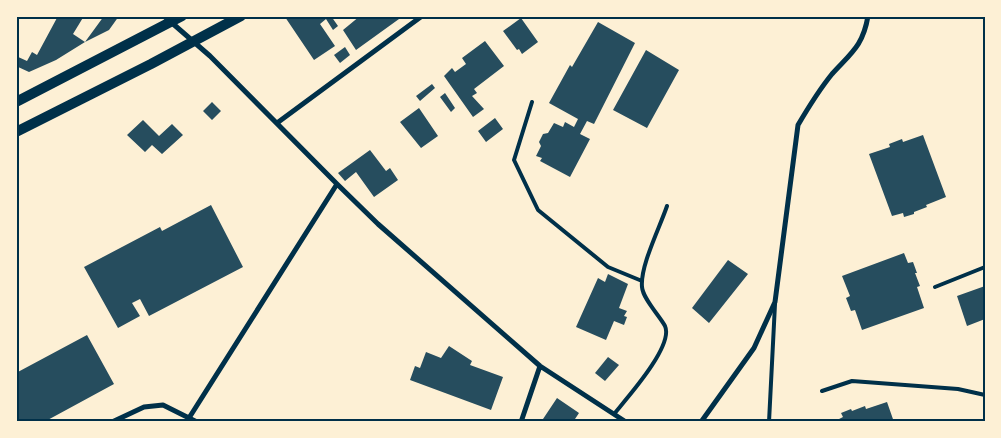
<svg xmlns="http://www.w3.org/2000/svg" width="1001" height="438" viewBox="0 0 1001 438" font-family="Raleway,sans-serif">
<style>
.building{fill:#264d5e}
.lines{fill:none;stroke-linecap:round;stroke-linejoin:round}
.service{stroke:#003049;stroke-width:4}
.minor{stroke:#003049;stroke-width:5}
.secondary{stroke:#003049;stroke-width:10}
.neatline{fill:none;stroke:#003049;stroke-width:2}
</style>
<rect width="100%" height="100%" fill="#fdf0d5"/>
<path class="building" d="M58,16h26l-11,18 12,8 -29,18 -27,12 -13,-6v-10l11,5 5,-9 5,3z
M104,16h15l-10,14 -24,12z
M286,16h29l2,3 7,-3 2,3 5,-3 7,10 -5,4 -7,-11 -6,5 15,22 -21,14 -29,-43z
M360,16h37l2,3 -43,31 -13,-20z
M521,18l17,24 -16,12 -3,-5 -2,1 -14,-19z
M598,22l37,21 -41,81 -7,-3 -7,13 10,5 -20,38 -30,-16 2,-3 -6,-2 5,-10 -2,-4 4,-8 5,-1 6,-10 9,4 2,-5 9,5 4,-8 -29,-16 21,-38 2,2z
M485,41l19,25 -30,23 3,4 -5,3 12,13 -11,8 -29,-41 8,-8 3,4 11,-8 -4,-6z
M345,47l5,8 -10,8 -6,-8z
M646,50l33,20 -32,58 -34,-18z
M432,84l3,4 -15,13 -4,-5z
M445,93l10,15 -4,4 -11,-15z
M212,102l9,9 -9,9 -9,-9z
M419,108l19,28 -17,12 -21,-26z
M495,118l8,11 -17,13 -8,-11z
M143,120l16,16 13,-12 11,11 -21,19 -10,-9 -7,7 -18,-17z
M923,135l23,62 -20,8 1,2 -13,5v2l-10,3 -1,-4 -11,3 -23,-62 21,-7 -1,-3 13,-5 1,3z
M370,150l16,21 4,-3 8,12 -24,17 -18,-25 -11,9 -7,-8z
M211,205l32,62 -94,49 -9,-17 -8,4 8,13 -22,12 -34,-61 76,-40 2,4z
M904,253l4,10 5,-1 4,11h-2l5,13 -3,1 7,21 -62,22 -7,-20 -4,1 -5,-13 4,-2 -8,-20z
M728,260l20,14 -39,49 -17,-15z
M608,274l20,10 -9,24 8,3 -3,5 3,1 -3,8 -10,-4 -8,19 -30,-13 22,-49 7,4z
M985,286v33l-18,7 -10,-30z
M87,335l27,49 -70,38h-28v-49z
M449,346l23,15 -2,4 33,12 -12,33 -81,-30 5,-14 5,2 6,-16 15,6z
M608,357l11,8 -14,16 -10,-8z
M557,398l22,15 -6,9h-32z
M887,402l7,20h-61l10,-5 -2,-4 10,-4 1,2 13,-5 1,3z"/>
<g class="lines">
<path class="service" d="M532,102l-18,58 24,50 70,57 34,14
M935,287l50,-20
M822,391l30,-10 106,8 27,6
M614,414c13,-16 60,-68 51,-88 -6,-11 -22,-27 -23,-39 -2,-21 18,-60 25,-81
M769,422l6,-118"/>
<path class="minor" d="M164,16l46,40 127,128 41,40 162,142 86,56
M277,123l145,-107
M189,418l148,-234
M112,422l32,-15 19,-2 34,17
M521,422l19,-56
M701,422l53,-74 21,-46 23,-177c10,-17 21,-35 34,-51 19,-21 31,-28 36,-58"/>
<path class="secondary" d="M16,102l166,-86
M16,132l135,-68 90,-48"/>
</g>
<rect width="1001" height="438" fill="none" stroke="#fdf0d5" stroke-width="35"/>
<rect x="18" y="18" width="966" height="402" class="neatline"/>
</svg>
